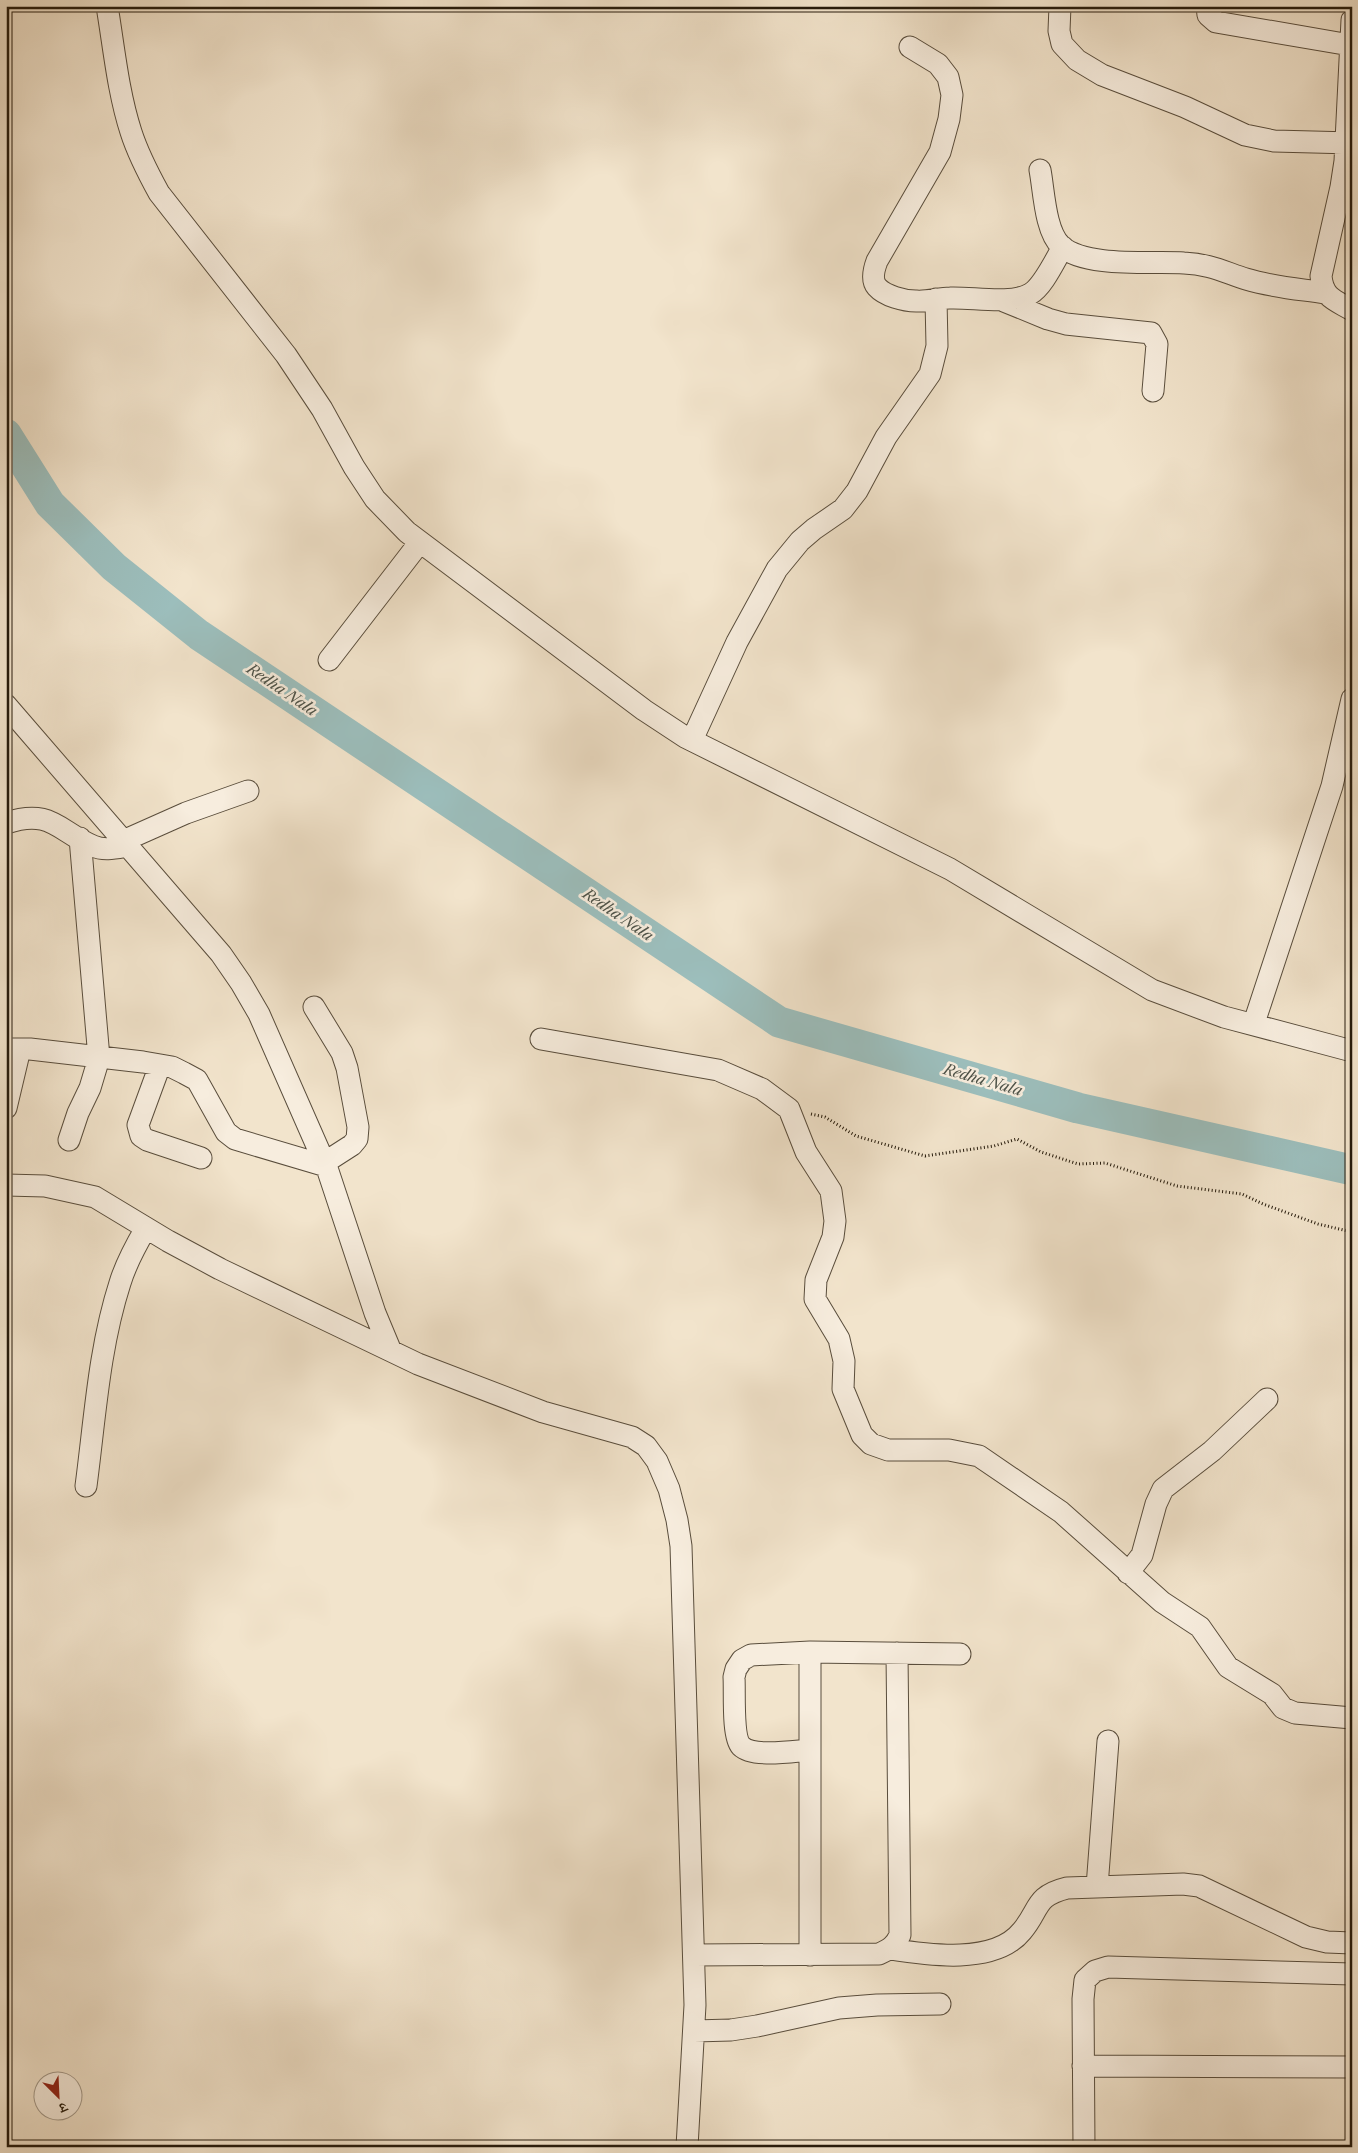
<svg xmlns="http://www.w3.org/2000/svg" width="1358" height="2153" viewBox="0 0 1358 2153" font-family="'Libre Caslon Text','Noto Serif Devanagari',serif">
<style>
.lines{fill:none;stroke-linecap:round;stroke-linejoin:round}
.river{stroke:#9cbebc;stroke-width:31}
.minor-casing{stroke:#594d3c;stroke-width:23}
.path{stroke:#261b0c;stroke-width:3;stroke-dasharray:1 2.5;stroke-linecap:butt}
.minor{stroke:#f7edde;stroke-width:21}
.labels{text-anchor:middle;stroke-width:5;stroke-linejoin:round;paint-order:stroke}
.water-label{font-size:15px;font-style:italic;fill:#4f544a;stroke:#f7edde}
</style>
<rect width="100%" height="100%" fill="#f2e4cc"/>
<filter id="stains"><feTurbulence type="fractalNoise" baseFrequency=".004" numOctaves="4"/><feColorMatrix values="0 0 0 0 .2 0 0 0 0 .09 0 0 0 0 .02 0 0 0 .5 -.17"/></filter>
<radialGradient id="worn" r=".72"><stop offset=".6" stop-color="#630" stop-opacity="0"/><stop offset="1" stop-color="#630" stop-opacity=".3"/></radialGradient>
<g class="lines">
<path class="river" d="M6,434l44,70 64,63 85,68 580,387 299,86 274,62"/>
<defs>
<path id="minor" d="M107,6c7,42 11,86 24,126 7,22 17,41 28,61l127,162 36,54 32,58 21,32 32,33 237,178 41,27 265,132 202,121 72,27 128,34
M1060,6l-1,25 3,13 15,16 25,15 83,32 60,28 29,6 78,2
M1207,6l1,9 8,7 134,23
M1352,20l-7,141 -4,26 -20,89c2,22 14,24 31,34
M910,47l28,17 10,13 4,18 -3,24 -9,33 -63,109c-3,8 -6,19 0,26 8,9 27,14 39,14 11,1 23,-3 34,-3 23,-1 60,7 80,-4 13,-7 25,-34 33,-47
M1040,170c4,21 5,61 21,76 24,22 92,15 123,17 25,1 40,9 62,16 26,8 53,10 79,14
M1004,301l44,18 18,5 85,9 6,11 -4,47
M329,660l91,-118
M6,705l215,249 20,29 18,31 69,157 47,142 15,36
M692,740l45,-98 40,-73 23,-28 14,-12 29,-20 14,-18 29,-54 44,-63 7,-28 -1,-47
M6,823c45,-15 52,8 87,23 11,5 23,2 35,0
M123,841l63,-28 62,-22
M314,1007l28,46 5,15 11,59 -1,12 -5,6 -28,18
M1254,1023l78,-237 20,-87
M541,1039l177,31 44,19 27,20 17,43 25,39 4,30 -2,16 -17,43 -1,19 24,40 5,22 -1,28 19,46 9,9 17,6h61l30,6 82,56 101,90 38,25 28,40 44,27 11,14 12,5 57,5
M6,1049h24l113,13 29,5 12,6 13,7 29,52 9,7 91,27
M160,1065l-22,60 3,11 6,4 54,18
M6,1108l14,-59
M69,1140l9,-27 12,-25 9,-30 -19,-220
M6,1185l39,1 50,11 73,44 52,28 198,95 125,48 89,25 14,9 11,15 12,28 8,31 4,26 14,459 -8,142
M86,1486c9,-68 13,-138 34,-203 6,-20 16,-38 26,-55
M1128,1573l14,-18 14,-51 7,-15 49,-38 55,-52
M810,1750c-16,1 -57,8 -69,-4 -9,-10 -6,-55 -7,-69l2,-8 6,-9 9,-5 59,-3 150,2
M1097,1887l11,-146
M890,1949c38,6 105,16 132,-18 18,-21 12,-35 45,-43l116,-4 16,2 107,51 21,5 25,1
M694,1955l185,-1c11,-5 16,-8 21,-19l-3,-282
M810,1955v-303
M694,2031l37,-1 26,-4 82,-18 38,-3 63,-1
M1083,2066l269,1
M1084,2147l-1,-148 2,-19 10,-9 13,-4 244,7"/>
</defs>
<use href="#minor" class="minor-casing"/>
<path class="path" d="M811,1114l14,3 31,19 69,20 69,-10 23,-7 24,13 37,12 27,-1 72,23 65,8 21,10 55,20 34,8"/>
<use href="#minor" class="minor"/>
</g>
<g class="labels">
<g class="water-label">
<text transform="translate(282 690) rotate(34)" y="5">Redha Nala</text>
<text transform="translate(618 915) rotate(34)" y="5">Redha Nala</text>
<text transform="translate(983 1080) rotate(16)" y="5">Redha Nala</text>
</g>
</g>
<rect width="1358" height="2153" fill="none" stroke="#f2e4cc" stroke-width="25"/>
<rect x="8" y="8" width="1343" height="2138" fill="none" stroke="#261b0c" stroke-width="2.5"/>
<rect x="12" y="12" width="1333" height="2128" fill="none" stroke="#261b0c"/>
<g transform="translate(58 2096) rotate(156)"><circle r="24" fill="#f7edde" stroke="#a3998a"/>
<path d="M0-4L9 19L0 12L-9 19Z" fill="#8f2418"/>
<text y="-8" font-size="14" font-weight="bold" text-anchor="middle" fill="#261b0c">उ</text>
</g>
<rect width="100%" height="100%" filter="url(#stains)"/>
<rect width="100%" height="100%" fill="url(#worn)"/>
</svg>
